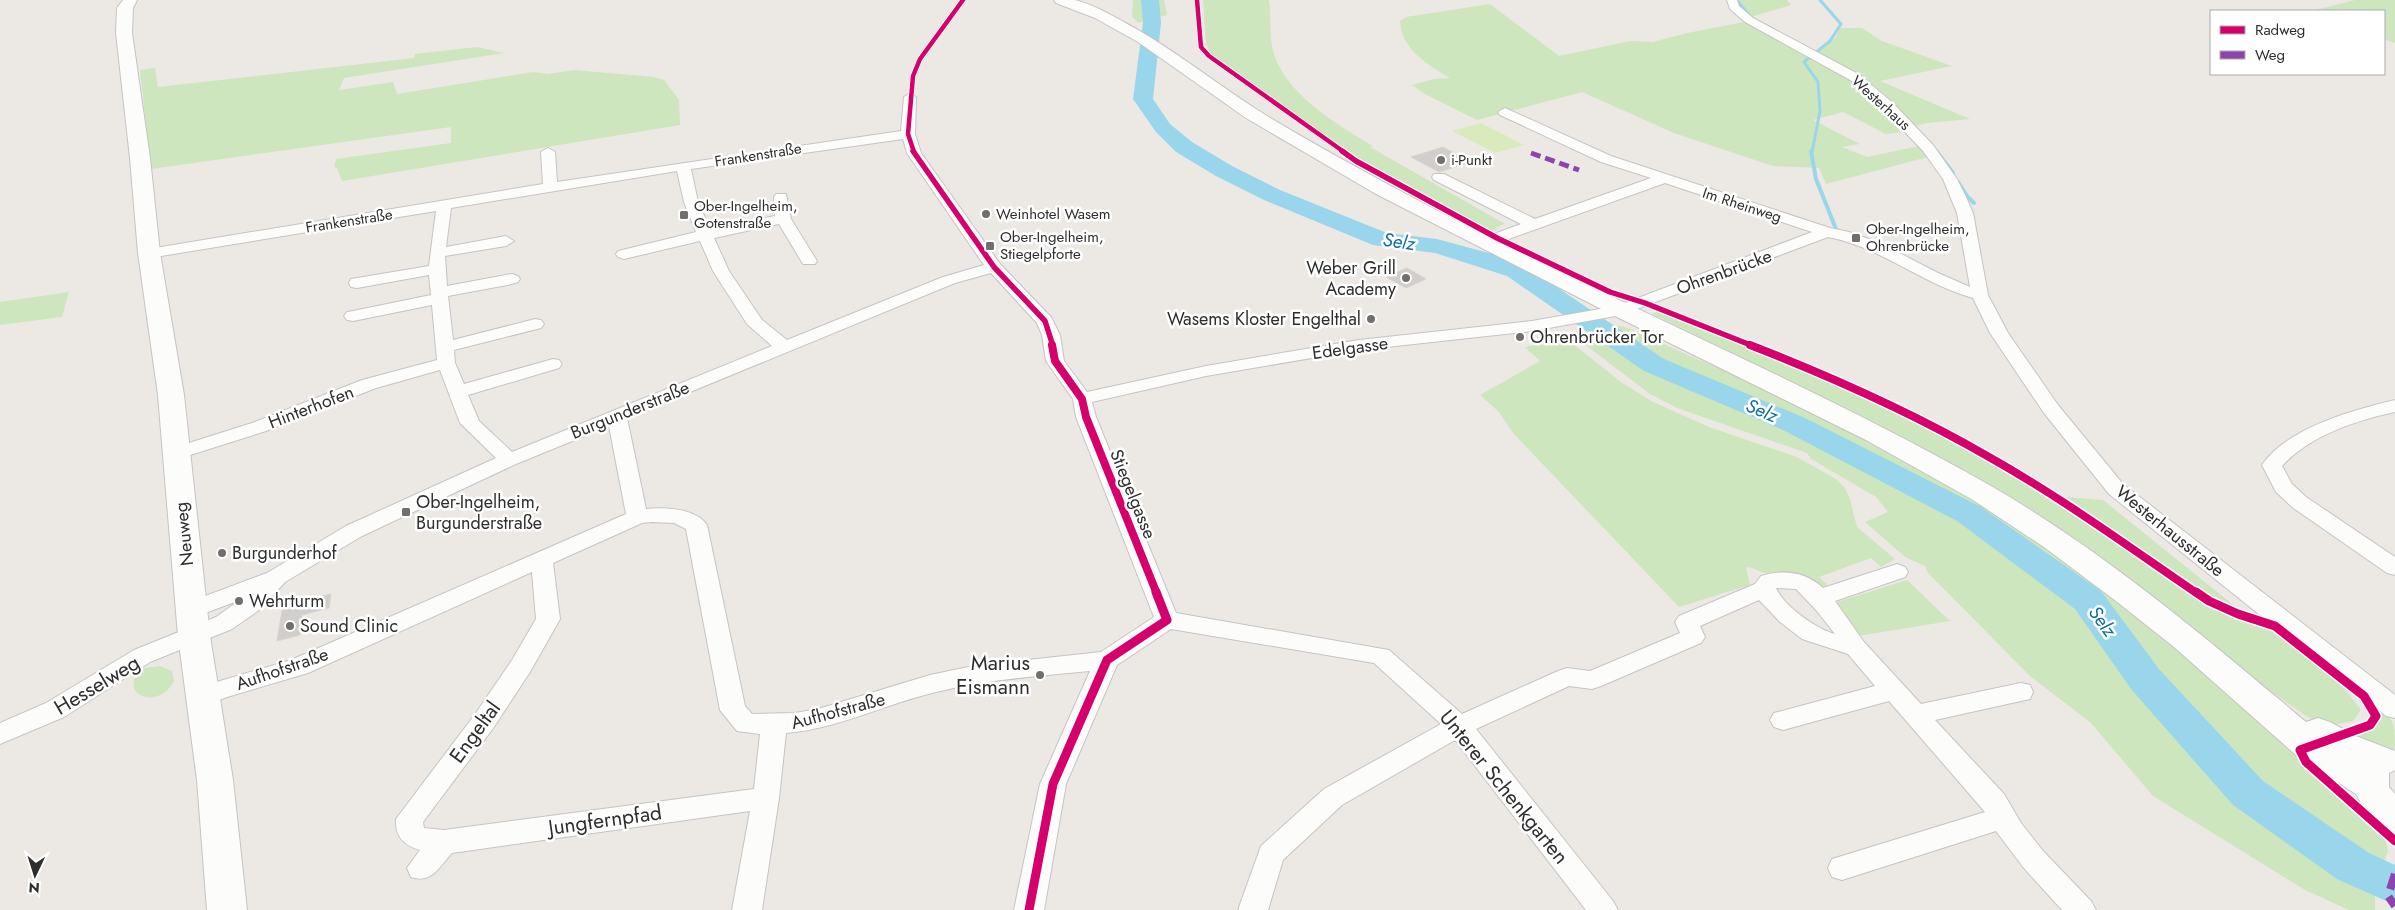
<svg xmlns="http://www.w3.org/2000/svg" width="2395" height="910" viewBox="0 0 2395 910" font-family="Jost,sans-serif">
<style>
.green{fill:#cee6be}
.pitch{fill:#d9eabb}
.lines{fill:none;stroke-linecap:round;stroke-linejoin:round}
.stream-far1{stroke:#99d6ec;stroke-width:3}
.stream{stroke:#99d6ec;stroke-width:4}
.river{fill:#99d6ec;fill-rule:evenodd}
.building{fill:#d1cecb;stroke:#d7d4d0}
.street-casing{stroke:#c5c4c5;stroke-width:2}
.secondary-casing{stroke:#c5c4c5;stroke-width:2}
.street{fill:#fcfcfb;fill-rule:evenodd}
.secondary{fill:#fcfcfb;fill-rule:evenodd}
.quiet-far1{stroke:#8e44ad;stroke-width:5;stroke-dasharray:10 5;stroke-linecap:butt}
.quiet{stroke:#8e44ad;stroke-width:8;stroke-dasharray:16 8;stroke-linecap:butt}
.cycleway-far3-casing{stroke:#fff;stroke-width:6}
.cycleway-far2-casing{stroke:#fff;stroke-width:8}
.cycleway-far1-casing{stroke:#fff;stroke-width:11}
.cycleway-casing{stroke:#fff;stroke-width:12}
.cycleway-far3{stroke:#d6006c;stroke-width:4.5}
.cycleway-far2{stroke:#d6006c;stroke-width:5.5}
.cycleway-far1{stroke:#d6006c;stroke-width:8}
.cycleway{stroke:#d6006c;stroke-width:9}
.poi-dot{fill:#706f6e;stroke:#fff;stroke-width:2}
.labels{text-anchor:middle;stroke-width:5;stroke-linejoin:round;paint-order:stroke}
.far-street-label{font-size:15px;fill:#2e2e2e;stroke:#fff}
.far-poi-label{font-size:15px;fill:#2e2e2e;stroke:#fff;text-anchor:start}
.poi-label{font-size:18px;fill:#2e2e2e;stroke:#fff;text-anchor:start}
.street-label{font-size:18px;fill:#2e2e2e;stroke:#fff}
.water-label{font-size:19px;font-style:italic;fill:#0d6fa3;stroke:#fff}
.near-poi-label{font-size:21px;fill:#2e2e2e;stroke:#fff;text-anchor:end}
.near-street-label{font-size:21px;fill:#2e2e2e;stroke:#fff}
</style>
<rect width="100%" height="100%" fill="#ece8e4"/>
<path class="green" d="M1133,0h31l3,15 -29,8 -6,-7z
M1203,0h66c3,19 -1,39 6,57 14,39 64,69 98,89l-3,1 135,77 -10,4 3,2h-12l-131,-73 -144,-102 -5,-11z
M1739,0h48l4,5 -40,12z
M2355,0h40v43l-11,-4v-28h-73z
M1490,4l69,52 71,-15 23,1 34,-9 57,-11 105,56 57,54 -20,2 -43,-22 -30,8 47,24 -18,3 25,10 52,-11 9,11 -102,27 -7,-16 -46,-2 -99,-33 -92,-41 -105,28 -54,-27 -11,-8 22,-6 16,-1c-22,-13 -49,-29 -50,-57l6,-4z
M1839,28h23l20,13 70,25 -72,15 90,38 -43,4 -15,4 -48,-47 -47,-28 19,-15z
M477,47l27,6 -160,25 -5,12 54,-8 4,12 136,-22 15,2 26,-4 80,7 10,3 15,20 1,25 -338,56 -5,-13 -3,-1 2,-8 115,-16v-16l-300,42 -11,-99 15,-2 3,19 256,-29 1,-4z
M69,292l-7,25 -62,8v-23z
M1657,311l155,61 101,47 74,40 69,42 162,110 58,21 63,50 22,28 -8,11c-21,5 -26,5 -47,-5l-94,-66 -113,-86 -355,-202 -3,-5 -89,-43z
M1609,324l16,3 235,104 122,69 135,94 174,150 8,18 86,75 3,14 -13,39v20h-26l-44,-20 -152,-94 -62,-73 -61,-47 -102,-103 -3,-7 -20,-9 -40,-35 23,-10 -12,-15 -65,-38 -4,-6 -130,-45 -27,-14 -79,-60z
M1567,339l54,43 32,20 56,25 88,30 39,22 9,9 5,11 7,28 38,32 -14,8 -10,-9 -52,19 10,9c-21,5 -59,-11 -80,-19l-3,1 4,17 -71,22 -166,-174 -14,-21 -19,-17 60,-34 -15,-14z
M2066,497l37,3 133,107 -4,1 -17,-9z
M1907,580l43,41 -92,15 -22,-25 1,-9z
M160,666l12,5 2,10c-13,27 -52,18 -37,-8l7,-5z
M2375,705c20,14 20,18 20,43l-4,2 -46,-10 28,-12 5,-7z"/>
<path class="pitch" d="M1481,123l43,22 -29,8 -43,-22z"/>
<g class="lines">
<path class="stream-far1" d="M1737,0l12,15
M1812,152l8,-41 -2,-29 -14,-20 26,-21 11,-17 -21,-24"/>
<path class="stream" d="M1811,151l5,28 20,50
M1937,152l16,21
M1958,182l9,14
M1969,198l5,5"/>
<path class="river" d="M1141,0h18l2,23 -8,76 17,25 22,18 40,24 48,24 107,43 50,6 59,16 29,11 139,93 141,59 176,89 120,84 58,78 104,112 106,72 26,12v40l-58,-26 -104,-74 -102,-116 -56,-80 -118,-88 -174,-91 -139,-59 -137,-95 -72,-23 -62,-8 -109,-45 -48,-24 -40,-24 -20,-20 -23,-33 10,-76z"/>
</g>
<path class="building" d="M1443,147l28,15 -32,10 -28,-15z
M1407,268l19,11 -20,9 -20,-11z
M331,594l-2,14 -27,7 -2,20 -23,6 6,-36z"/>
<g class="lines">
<defs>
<path id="street" d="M1727,0h10l2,6 14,12 107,57 33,28 40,42 24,34 9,18 7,16 15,82 20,38 50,72 65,79 272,211v23l-9,-2 -277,-222 -65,-81 -54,-80 -17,-35c-51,-14 -92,-51 -145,-61l-207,78 -89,16 -173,19 -153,26 -114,26 4,15 80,196 213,37 73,64 96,-43 9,-3 23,3 90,-38 -5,-11 4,-6 76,-32 6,-8c23,-7 45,-4 62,12l74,-24 8,3 3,5 -3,5 -70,24 29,41 57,62 100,-21 9,2 3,7 -3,7 -95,21 69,74 17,29 22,28 48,50 5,9h-34l-39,-43 -27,-36 -154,49 -10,-3 -4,-9 4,-9 153,-47 -96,-111 -106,29 -9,-3 -4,-7 4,-7 101,-27 -27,-32 -46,-15 -22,-17 -21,-22 -59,26 5,11 -4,6 -100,43 -9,3 -23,-3 -93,43 137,172 5,9h-32l-131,-170 -113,65 -59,55 -15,50h-30l23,-64 63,-57 117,-65 -67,-61 -203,-34 -54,36 -51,119 -22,126h-30l26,-126 50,-113c-53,5 -106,9 -158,22 -49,12 -95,36 -146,40l-7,65 -17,112h-30l18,-99 -298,42c-13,14 -20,31 -41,24l-4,-9 13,-18c-16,-5 -25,-13 -24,-31l80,-106 36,-53 24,-41 -4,-47 -224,101 -81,24 -26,10 -9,-2 -3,-7 3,-7 18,-7 81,-24 335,-146 -17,-88 -93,38 -154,72 -77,46 -23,26 -30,21 -82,33 -86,55 -64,27v-21l46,-20 88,-53 82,-33 24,-17 -48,18 -8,-2 -4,-6 4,-6 83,-31 79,-47 150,-68 -36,-35 -20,-53 -64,18 -110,43 -82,26 -7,2 -7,-2 -3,-4 3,-4 82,-26 110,-43 75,-20 -5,-55 -79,16 -6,-1 -3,-4 3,-4 6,-1 78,-16 -2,-20 -72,13 -6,-1 -2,-4 2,-4 78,-13 7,-55 -287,47 -6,-2 -2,-3 2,-3 400,-66 -2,-32 7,-4 7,4 2,30 344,-51 3,-34 6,-4 6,4 -1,37 6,19 79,111 51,53 9,18 4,26 23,31 119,-26 153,-26 173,-19 85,-15 195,-74 -147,-49 -162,58h-12l-2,-3 2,-3 30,-11 -87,-44 -2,-3 2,-3h10l91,45 116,-41 -50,-16 -101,-47 -2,-3 7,-4 106,48 219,72 19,4 31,11 58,30 32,14 -13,-74 -14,-34 -20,-28 -40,-42 -31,-28 -107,-59 -15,-13zM903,139l4,14 77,112 -41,12 -156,63 -25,-20 -33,-49 -15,-33 65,-14 24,40h12l2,-3 -26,-42 -5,-25h-10l-2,3 1,19 -65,13 -12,-27 -7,-33zM677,171l7,31 12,30 -78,19 -2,3 2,3 6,2 76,-18 13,30 34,53 25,22 -260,106 -33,-31 -11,-26 91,-27 3,-4 -3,-4 -6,-1 -89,25 -9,-21 -1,-13 87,-22 3,-4 -3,-4 -6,-1 -82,21 -5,-44 64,-12 6,-2 2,-3 -2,-3 -6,-2 -65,12 -2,-30 61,-10 8,-5 -8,-5 -60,11 5,-39zM991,273l46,50 5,12 4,26 27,38 3,18 78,200 -53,35 -128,14 -43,9 -112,34 -23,4 -43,1 -7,-8 -38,-181c-11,-17 -43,-18 -61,-16l-19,-91 328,-135zM652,522l22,1 12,6 34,181 17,21 23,3 -6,55 -310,41 -20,-2 -1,-6 71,-95 36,-55 30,-53 -7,-56 89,-40zM1776,588l20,1 20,21 19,24c-19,-5 -52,-29 -59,-46z
M2395,400v12c-38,8 -86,24 -113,54l10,18 14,13 89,60v18l-8,-2 -95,-66 -16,-15 -14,-27c25,-37 91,-55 133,-65z"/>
<path id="secondary" d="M123,0h14l-4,8 -1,25 18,125 10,95 24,142 26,241 23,144 14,130h-40l-10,-130 -19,-144 -20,-241 -20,-142 -8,-95 -14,-125 1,-25z
M1054,0c6,0 15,0 21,0 16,4 33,13 47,21 47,25 89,59 134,88 43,27 89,52 133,76 198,107 407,190 602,301 114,66 215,152 315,236l12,-4 12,4 26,14 39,15v19l-6,3v14l6,7v38l-13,-4 -16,-16 -10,-18 -59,-38 -123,-109 -58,-46 -72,-54 -71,-47 -107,-60 -253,-125 -237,-121 -130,-76 -108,-76 -43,-24 -39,-15z"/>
</defs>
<use href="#street" class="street-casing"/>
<use href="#secondary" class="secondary-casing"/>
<use href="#street" class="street"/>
<use href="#secondary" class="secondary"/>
<path class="quiet-far1" d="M1531,153l48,17"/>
<path class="quiet" d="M2395,874l-7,22 7,10"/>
<defs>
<path id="cycleway-far3" d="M1197,0l4,47 8,9 135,96
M914,152l-6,-18 5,-58 7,-17 43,-59"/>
<path id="cycleway-far2" d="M913,151l81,116 51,54 8,25
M1342,151l14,10 141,77 113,54 35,11 108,43"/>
<path id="cycleway-far1" d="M1052,345l3,16 27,38 4,18 71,177
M1750,345c82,32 163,68 239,112 73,41 140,90 209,137"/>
<path id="cycleway" d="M2196,592l13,9 29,13 37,12 89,70 12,20 -6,9 -70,25 6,12 89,79
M1029,910l24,-126 54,-124 60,-40 -11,-28"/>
</defs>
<use href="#cycleway-far3" class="cycleway-far3-casing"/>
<use href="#cycleway-far2" class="cycleway-far2-casing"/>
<use href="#cycleway-far1" class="cycleway-far1-casing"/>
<use href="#cycleway" class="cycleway-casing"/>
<use href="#cycleway-far3" class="cycleway-far3"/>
<use href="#cycleway-far2" class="cycleway-far2"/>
<use href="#cycleway-far1" class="cycleway-far1"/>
<use href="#cycleway" class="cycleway"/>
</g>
<g class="poi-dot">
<circle cx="1441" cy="160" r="5"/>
<circle cx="986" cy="214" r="5"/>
<rect x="679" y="210" width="10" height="10" rx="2.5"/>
<rect x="1851" y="233" width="10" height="10" rx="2.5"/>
<rect x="985" y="241" width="10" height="10" rx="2.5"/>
<circle cx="1406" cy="278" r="5"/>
<circle cx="1371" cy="319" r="5"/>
<circle cx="1520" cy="337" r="5"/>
<rect x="401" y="507" width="10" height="10" rx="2.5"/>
<circle cx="222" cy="553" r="5"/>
<circle cx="239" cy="601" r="5"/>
<circle cx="290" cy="626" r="5"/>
<circle cx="1040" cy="675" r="5"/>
</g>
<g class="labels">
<g class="far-street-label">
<text transform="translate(1881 103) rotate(42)" y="5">Westerhaus</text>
<text transform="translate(758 155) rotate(-9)" y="5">Frankenstraße</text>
<text transform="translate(1742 205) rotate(18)" y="5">Im Rheinweg</text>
<text transform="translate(349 221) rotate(-9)" y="5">Frankenstraße</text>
</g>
<g class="far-poi-label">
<text x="1451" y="165">i-Punkt</text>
<text x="694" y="211">Ober-Ingelheim,<tspan x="694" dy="17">Gotenstraße</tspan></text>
<text x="996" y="219">Weinhotel Wasem</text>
<text x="1866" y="234">Ober-Ingelheim,<tspan x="1866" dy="17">Ohrenbrücke</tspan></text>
<text x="1000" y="242">Ober-Ingelheim,<tspan x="1000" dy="17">Stiegelpforte</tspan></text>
</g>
<g class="poi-label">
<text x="1396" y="274" text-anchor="end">Weber Grill<tspan x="1396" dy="21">Academy</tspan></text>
<text x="1361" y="325" text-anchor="end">Wasems Kloster Engelthal</text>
<text x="1530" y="343">Ohrenbrücker Tor</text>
<text x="416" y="508">Ober-Ingelheim,<tspan x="416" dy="21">Burgunderstraße</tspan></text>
<text x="232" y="559">Burgunderhof</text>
<text x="249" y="607">Wehrturm</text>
<text x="300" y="632">Sound Clinic</text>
</g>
<g class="street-label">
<text transform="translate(1724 272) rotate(-20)" y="6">Ohrenbrücke</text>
<text transform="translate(1350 348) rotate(-8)" y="6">Edelgasse</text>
<text transform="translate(311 407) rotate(-21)" y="6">Hinterhofen</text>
<text transform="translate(630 410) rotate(-22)" y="6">Burgunderstraße</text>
<text transform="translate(1133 494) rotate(68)" y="6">Stiegelgasse</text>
<text transform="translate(2170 531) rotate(39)" y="6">Westerhausstraße</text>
<text transform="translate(184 534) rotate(-96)" y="6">Neuweg</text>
<text transform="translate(282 669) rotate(-19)" y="6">Aufhofstraße</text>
<text transform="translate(838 711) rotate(-15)" y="6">Aufhofstraße</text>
</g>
<g class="water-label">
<text transform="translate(1399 241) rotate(9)" y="7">Selz</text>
<text transform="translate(1762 410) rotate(23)" y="7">Selz</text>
<text transform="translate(2103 621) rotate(54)" y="7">Selz</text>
</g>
<g class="near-poi-label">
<text x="1030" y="670">Marius<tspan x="1030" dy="24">Eismann</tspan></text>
</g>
<g class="near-street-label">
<text transform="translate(97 685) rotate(-31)" y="7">Hesselweg</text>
<text transform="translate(475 732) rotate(-54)" y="7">Engeltal</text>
<text transform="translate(1504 787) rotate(51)" y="7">Unterer Schenkgarten</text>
<text transform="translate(605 820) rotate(-8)" y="7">Jungfernpfad</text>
</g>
</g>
<rect x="2210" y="10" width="175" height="65" fill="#ffffff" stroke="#ababab"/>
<rect x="2220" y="26" width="25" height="8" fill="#d6006c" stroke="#ababab"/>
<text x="2255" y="35" font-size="15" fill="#2e2e2e">Radweg</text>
<rect x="2220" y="51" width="25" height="8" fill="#8e44ad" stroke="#ababab"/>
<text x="2255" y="60" font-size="15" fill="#2e2e2e">Weg</text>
<g transform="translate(35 875) rotate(184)" stroke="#ffffff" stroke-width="4" paint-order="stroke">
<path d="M0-4L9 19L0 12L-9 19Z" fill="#2e2e2e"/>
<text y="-8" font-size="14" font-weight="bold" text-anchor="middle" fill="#2e2e2e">N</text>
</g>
</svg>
